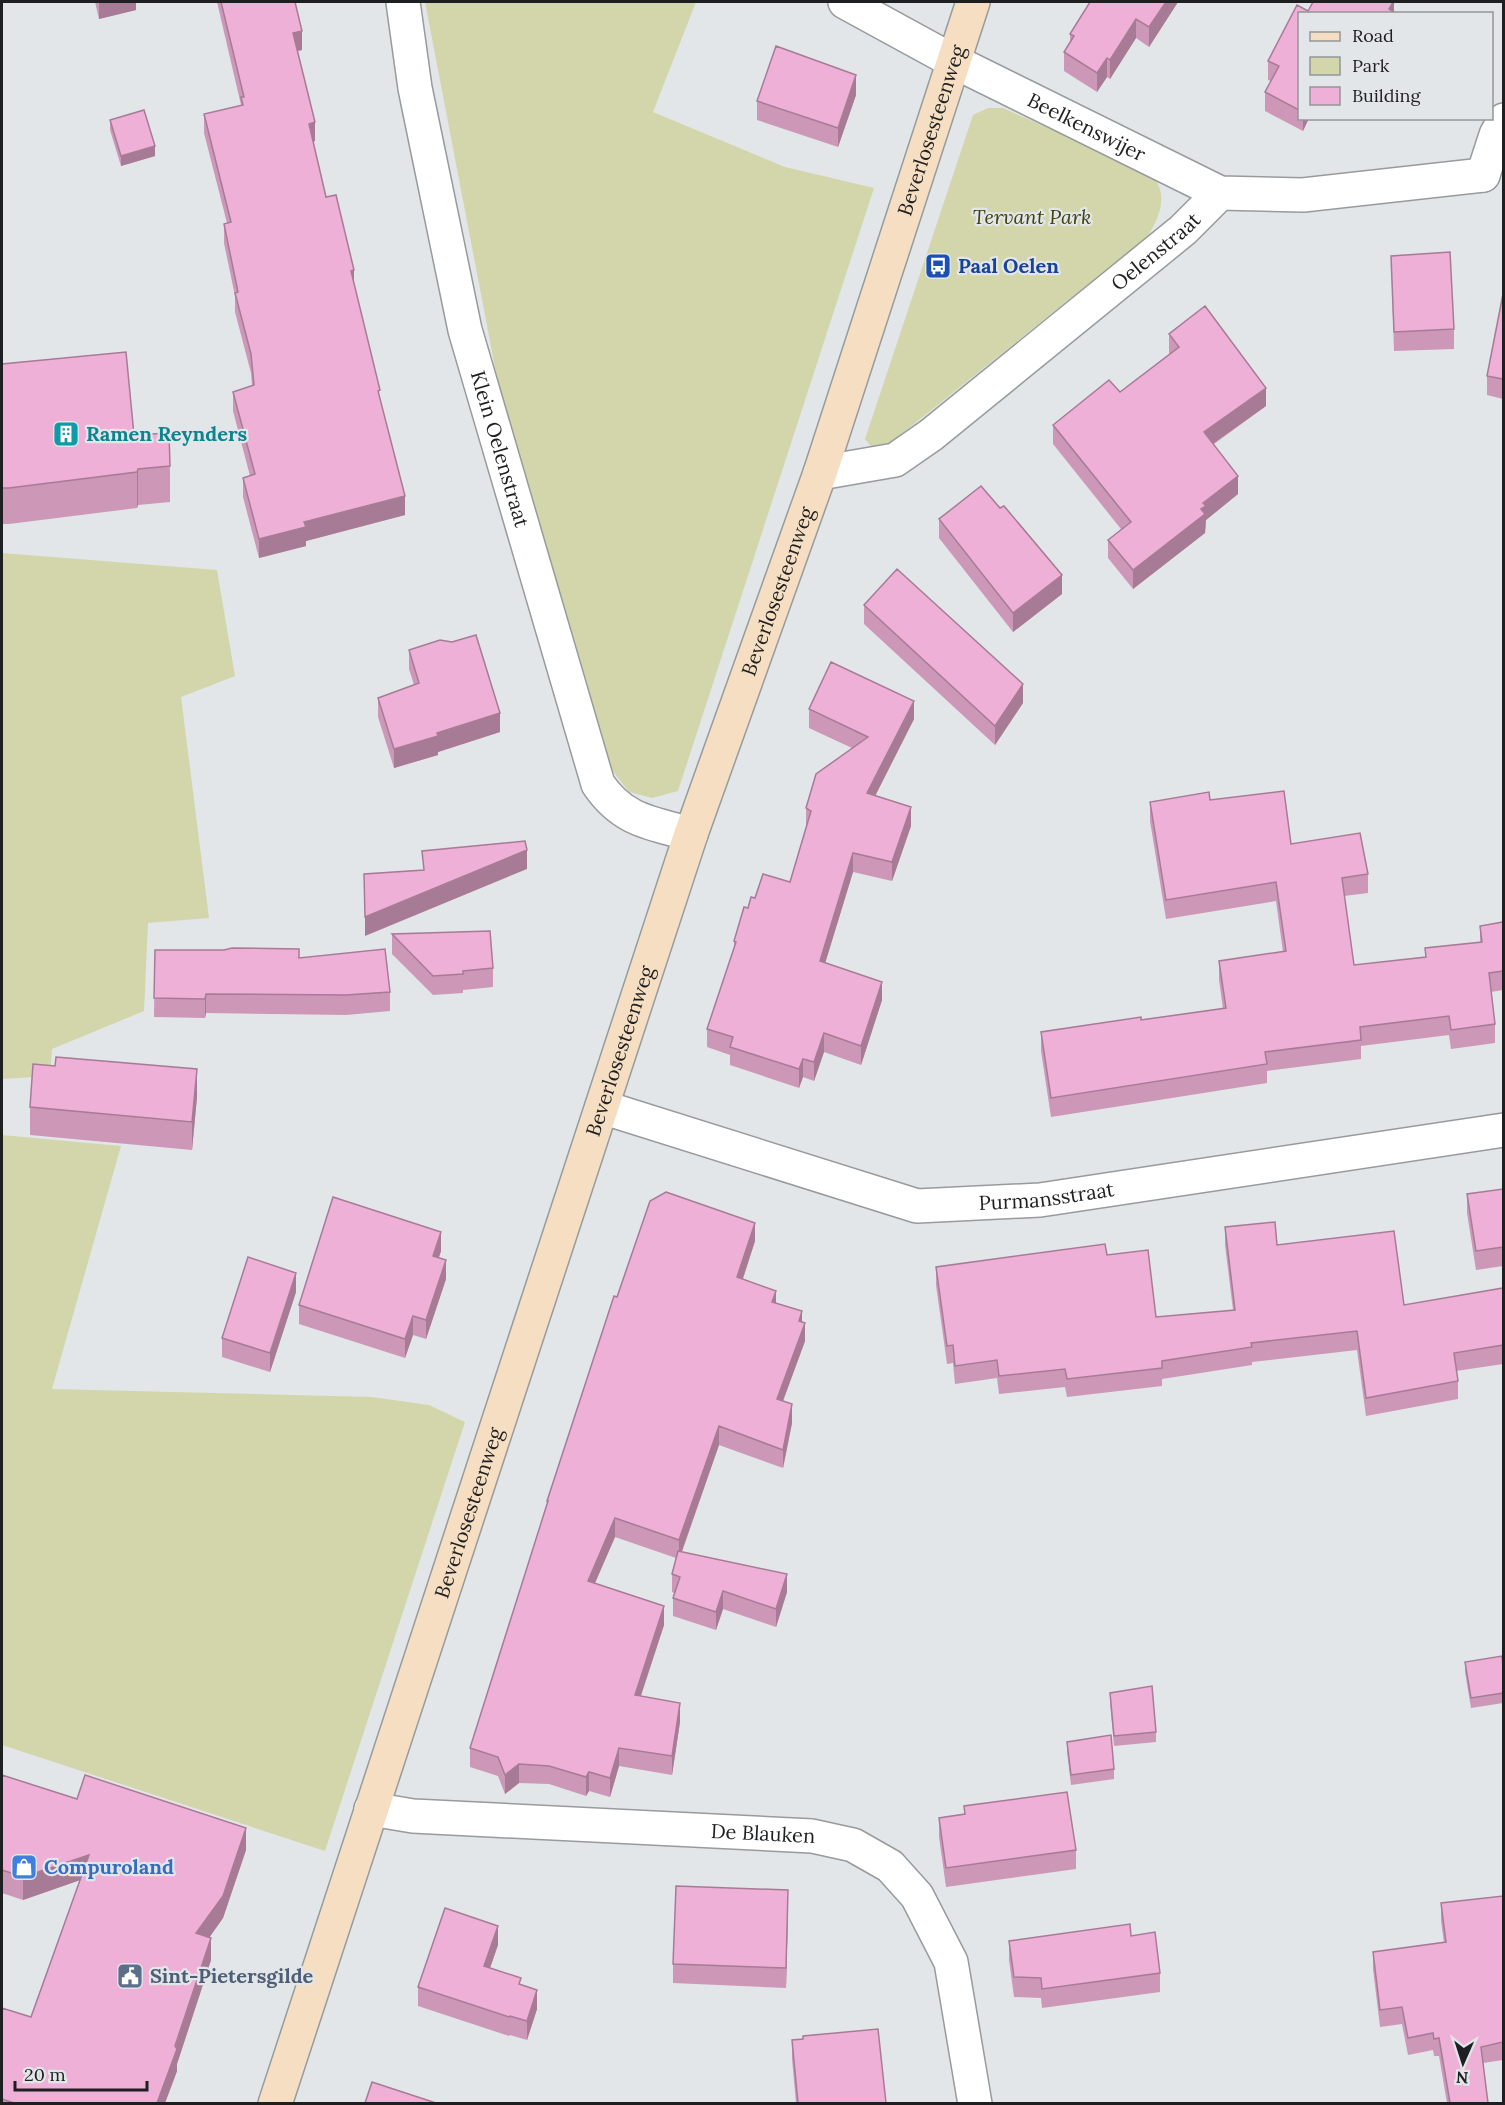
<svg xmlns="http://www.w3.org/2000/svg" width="1505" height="2105" viewBox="0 0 1505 2105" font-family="Lora,serif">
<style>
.green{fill:#d3d6ab}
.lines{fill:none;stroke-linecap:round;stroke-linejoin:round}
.street-casing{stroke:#979b9d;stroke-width:36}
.secondary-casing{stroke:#979b9d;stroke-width:36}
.street{stroke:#fff;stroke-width:33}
.secondary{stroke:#f5dec1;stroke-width:33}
.wall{fill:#cd97b8}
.shaded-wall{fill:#a77b96}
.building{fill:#eeb0d6;stroke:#a77b96;stroke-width:1.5}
.labels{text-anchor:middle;stroke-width:4.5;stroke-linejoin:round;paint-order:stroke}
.street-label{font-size:20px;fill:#1e1f20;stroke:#e2e6e9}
.park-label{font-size:20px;font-style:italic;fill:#40410d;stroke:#e2e6e9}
.transit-label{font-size:20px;font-weight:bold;fill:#164399;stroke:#e2e6e9;text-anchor:start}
.culture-label{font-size:20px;font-weight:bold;fill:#0d838f;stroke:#e2e6e9;text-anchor:start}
.shop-label{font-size:20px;font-weight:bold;fill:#366cbe;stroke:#e2e6e9;text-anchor:start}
.service-label{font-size:20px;font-weight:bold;fill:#4e5e75;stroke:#e2e6e9;text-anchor:start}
</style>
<rect width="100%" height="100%" fill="#e2e6e9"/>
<path class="green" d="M425,2h271l-43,110 132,55 89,21 -196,603 -26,7 -23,-6 -20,-26 -22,-83 -89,-300z
M988,108h15l135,60c4,2 13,6 16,10 15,19 4,42 -7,59l-263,211h-12l-7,-9 108,-324z
M2,553l215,17 18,106 -54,21 28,221 -61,5 -4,88 -92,38 -2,27 -48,3z
M2,1135l119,11 -69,243 320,8 57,8 36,17 -140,429 -323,-106z"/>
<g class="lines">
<defs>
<g id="street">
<path id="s1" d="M403,2l12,86 50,242 133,454c25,37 53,39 93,50"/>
<path id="s2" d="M845,2l108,59 267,132 83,2 180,-20"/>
<path d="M1483,175l13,-40 8,-15"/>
<path id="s3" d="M820,473l75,-13 36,-25 252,-205 37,-37"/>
<path id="s4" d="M602,1107l315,99 123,-6 464,-70"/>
<path id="s5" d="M371,1809l42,7 399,20 41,9 37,21 27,30 34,66 24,142"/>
</g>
<g id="secondary">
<path id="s6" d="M275,2104l416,-1270 129,-361 153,-471"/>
</g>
</defs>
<use href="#street" class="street-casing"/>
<use href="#secondary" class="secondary-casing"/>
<use href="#street" class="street"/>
<use href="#secondary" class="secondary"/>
</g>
<path class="wall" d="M95,2h41v8l-37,9z
M217,2h78l7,48 -5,1 18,90 -2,1 13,55 28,88 51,230 -99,26v5l-47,12 -16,-61v-19l7,-2 -17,-65v-19l19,-6 -1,-13 -16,-61v-16l-11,-53v-19l3,-1 -23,-90v-19l37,-9z
M1178,2l-29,45 -13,-9 -26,41 -3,-2 -10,15 -33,-21v-19l6,-9v-9z
M1313,2h81v10l3,2h-98v104h10l-6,13 -38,-20v-19l6,-11 -3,-1v-19l29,-56 11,6z
M856,95l-18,52 -81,-27v-19z
M110,120l45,36 -34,10 -11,-36z
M1391,256l63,73v20l-60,2z
M1503,294v105l-16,-4v-19z
M1169,334l97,72 -52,38 24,50 -32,26 -1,13 -72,56 -25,-31v-18l13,-11 -68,-85v-19l67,-33 50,-38 -1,-1z
M2,364l132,71 36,31v36l-32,3 -1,3 -128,16h-7z
M939,519l123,75 -49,38 -74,-94z
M864,605l159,98 -28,42 -131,-121z
M409,650l91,82 -62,20v3l-44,13 -16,-51v-19l36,-13 -5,-16z
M809,709l105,10 -39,77 36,30 -19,55 -39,-9 -28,91 57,37 -21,65 -37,-13 -10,29 -11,-4 -4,11 -69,-23v-10l-23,-8v-18l27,-81v-7l14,-33 7,-10 35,-16 16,-55v-19l46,-60 -43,-20z
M1210,800l81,44 77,30v19l-24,3 10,69 71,-8v-9l55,-6v-16l23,-4v68l-12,2 4,32v19l-44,6 -2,-14 -88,11v13l-94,12v12l-216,34 -10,-66v-19l182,-23 -4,-29v-19l64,-9 -7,-51 -110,18 -16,-98v-19z
M392,934l101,34v19l-30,3v3l-30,2 -41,-41z
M155,950l144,8 91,34v19l-44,4 -140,-2 -1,5 -51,-1z
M55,1066l142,31 -5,53 -162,-15v-28z
M1503,1189v77l-27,4 -9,-57v-19z
M1225,1227l52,18 127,60 99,-17v76l-47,7 2,10v18l-92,17 -9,-66 -105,12v3l-90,14v7l-95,11 -2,-10 -66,7 -2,-16 -42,6 -2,-21 -6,1 -11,-79v-18l171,-12 49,62 77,-7 -8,-65z
M755,1241l-12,38 59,43 3,19 -22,60 9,22 -9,45 -64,-23 -37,107 105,40 -11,35 -53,-18 -7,21 -43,-14v-18l1,-5 -2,-1v-18l4,-16 -61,-21 -20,46 69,42 -23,71 39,26 -8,53 -53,-9 -9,31 -21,-6 -3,5 -37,-12 -30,-1 -14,11 -7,-18 -28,-9v-19l77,-242v-5l70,-204z
M441,1251l-2,6 7,22 -20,60 -13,-4 -8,23 -106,-34v-19z
M296,1292l-26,80 -48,-15v-19z
M1465,1662l38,4v37l-32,5 -6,-36z
M1110,1693l46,39v10l-42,4 -4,-44z
M1067,1742l47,27v10l-43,6 -4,-33z
M2,1775l75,24 169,51 -23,68 -14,20 2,22 -34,104v7l-12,32h-163v-95l29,9 49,-137 -57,20 -21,-7z
M964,1806l112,44v19l-130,18 -7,-50v-19l25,-4z
M1503,1896v164l-20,3 5,40h-41l-8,-47h-5l-1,-6 -25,5 -6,-31 -22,3 -7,-58v-17l71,-9 -3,-22v-18z
M788,1910l-2,78 -113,-5v-19z
M1131,1936l29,37v19l-118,16 -1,-10 -27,-1 -5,-37v-19z
M498,1945l-8,23 31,17 16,24 -10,31 -17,-5 -1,1 -91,-30v-19z
M792,2040l94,63h-90l-4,-44z"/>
<path class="shaded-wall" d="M99,2h37v8l-37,9z
M1166,2h12l-29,45v-20z
M1393,2h1v12l-5,-5z
M1136,19v19l-26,41v-19z
M302,31v19l-9,2v-19z
M1107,58v19l-10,15v-19z
M856,75v20l-18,52v-19z
M1303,118h6l-6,13z
M315,122v19l-6,2v-19z
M155,146v10l-34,10v-10z
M354,270v19l-3,-18z
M1266,388v18l-62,44v-18z
M138,469v36l-1,3v-36z
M1238,476v18l-32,26 -1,13 -72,56v-19l68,-61 2,-6z
M405,496v19l-99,26v5l-47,12v-19l45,-17z
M1062,575v19l-49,38v-19z
M1023,684v19l-28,42v-19z
M914,701v18l-47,93v-19z
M500,713v19l-62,20v3l-44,13v-19l43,-16z
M911,807v19l-19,55v-19z
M527,850v19l-162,67v-19z
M853,853v19l-33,108v-19z
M882,982v18l-21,65v-19z
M206,994v19l-1,5v-19z
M824,1033v19l-10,29v-19z
M803,1059v18l-4,11v-19z
M197,1069v28l-5,53v-28z
M755,1223v18l-18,55v-19z
M441,1232v19l-8,24v-19z
M446,1260v19l-20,60v-19z
M296,1273v19l-26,80v-19z
M776,1291v19l-4,-8z
M802,1311v18l3,-6v18l-28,76v-18z
M413,1316v19l-8,23v-19z
M792,1404v19l-9,45v-18z
M719,1426v19l-40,114v-19z
M615,1518v19l-27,62v-18z
M787,1574v18l-11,35v-18z
M723,1591v18l-7,21v-18z
M664,1606v19l-29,88v-18z
M680,1703v19l-8,53v-19z
M619,1748v18l-9,31v-19z
M519,1764v19l-14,11v-19z
M589,1772v19l-3,5v-19z
M246,1828v22l-23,68 -27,38v-23z
M89,1855v22l-66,23v-23z
M788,1890v20l-2,78v-20z
M498,1926v19l-14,40v-19z
M211,1938v22l-34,104v7l-12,32h-8z
M537,1990v19l-10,31v-19z"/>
<path class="building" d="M221,2h74l7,29 -9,2 22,89 -6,2 17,73 10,-2 18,75 -3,1 29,119 -2,1 27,105 -101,26 2,5 -47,12 -16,-61 12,-4 -22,-82 21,-7 -3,-31 -16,-61 3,-1 -14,-68 7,-2 -27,-108 39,-9 -2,-8h3z
M1090,2h76l-17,25 -13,-8 -26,41 -3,-2 -10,15 -33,-21 10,-16 -4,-2z
M1313,2h80l-4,7 8,5h-98v96l-34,-18 14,-26 -11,-5 29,-56 11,6z
M776,46l80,29 -18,53 -81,-27z
M144,110l11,36 -34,10 -11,-36z
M1450,252l4,77 -60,3 -3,-76z
M1503,294v85l-16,-3z
M1205,306l61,82 -62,44 34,44 -35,27 3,3 -5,3 4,5 -72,56 -25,-30 23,-18 -78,-97 56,-45 11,12 59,-45 -10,-13z
M126,352l8,83 35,-2 1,33 -32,3 -1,3 -128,16h-7v-124z
M981,486l19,22 4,-2 58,69 -49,38 -74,-94z
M897,569l126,115 -28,42 -131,-121z
M476,635l24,78 -63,20 1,3 -44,13 -16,-51 41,-15 -10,-33 31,-10 12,2z
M831,662l83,39 -47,92 44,14 -19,55 -39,-9 -33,108 62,21 -21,64 -37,-13 -10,29 -11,-3 -4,10 -69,-22 3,-10 -26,-8 29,-87 -2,-1 10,-34 4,1 3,-11 4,1 8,-24 27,8 21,-71 -5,-3 10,-34 52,-37 -59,-28z
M1284,791l7,53 69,-11 8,41 -26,4 12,87 72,-8 -1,-9 57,-6 -2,-16 23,-4v49l-14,2 6,51 -44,6 -2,-14 -89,11 1,13 -96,12 2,12 -216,34 -10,-66 100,-15v3l85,-12 -7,-47 67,-10 -10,-69 -110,18 -16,-98 59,-10 1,8z
M525,841l2,9 -162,67 -1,-43 60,-4 -2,-19z
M490,931l3,37 -30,3v3l-30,2 -41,-42z
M232,948l67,1v9l86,-9 5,43 -44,3 -140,-1 -1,5 -51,-1 1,-48h69z
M56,1057l141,12 -5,53 -162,-15 3,-43 22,2z
M1503,1189v58l-27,4 -9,-57z
M666,1192l89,31 -18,54 39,14 -4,11 30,9 -3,10 6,2 -28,76 15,5 -9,46 -64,-24 -40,114 -64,-22 -27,63 76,25 -29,89 45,8 -8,53 -53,-8 -9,30 -21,-6 -3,5 -37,-11 -30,-2 -14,11 -7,-18 -28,-9 78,-247h-1l67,-205 3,1 33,-96z
M333,1197l108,35 -8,24 13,4 -20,60 -13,-4 -8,23 -106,-34z
M1275,1222l2,23 117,-14 10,74 99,-17v57l-49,8 4,28 -92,17 -9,-67 -106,12 1,4 -90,14v7l-95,11 -2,-10 -66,7 -2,-16 -42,6 -2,-21 -6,1 -11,-79 169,-23 2,11 41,-5 8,67 79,-7 -10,-83z
M248,1257l48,16 -26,80 -48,-15z
M678,1551l109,23 -11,35 -53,-18 -7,21 -43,-14 7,-21 -8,-3z
M1502,1656l1,10v27l-32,5 -6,-36z
M1152,1686l4,46 -42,4 -4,-43z
M1111,1735l3,34 -43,6 -4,-33z
M2,1775l75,24 8,-24 161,53 -23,68 -27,37 15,5 -36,108 2,3 -20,54h-143l-12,-4v-91l29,9 58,-162 -66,22 -21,-7z
M1067,1792l9,58 -130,18 -7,-50 26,-4 -1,-8z
M676,1886l112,4 -2,78 -113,-4z
M1503,1896v146l-22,5 7,56h-38l-11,-65 -5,1 -1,-6 -25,5 -6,-31 -22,3 -7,-58 73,-10 -5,-39z
M445,1908l53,18 -14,40 37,12 -2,6 18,6 -10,31 -17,-5 -1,1 -91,-30z
M1130,1924l1,12 24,-4 5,41 -118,16 -1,-11 -27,-1 -5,-36z
M878,2029l8,74h-88l-6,-63 11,-1v-3z
M372,2082l64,21h-71z"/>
<defs>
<symbol id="bus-square" viewBox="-11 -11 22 22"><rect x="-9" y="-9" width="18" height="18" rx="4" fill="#1a4fb4" stroke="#e2e6e9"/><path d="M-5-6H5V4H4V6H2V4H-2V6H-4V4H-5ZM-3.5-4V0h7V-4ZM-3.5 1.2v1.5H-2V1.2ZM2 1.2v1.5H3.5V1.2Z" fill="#fff"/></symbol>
<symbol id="building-square" viewBox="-11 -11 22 22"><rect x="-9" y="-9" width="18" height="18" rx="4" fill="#0f9aa8" stroke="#e2e6e9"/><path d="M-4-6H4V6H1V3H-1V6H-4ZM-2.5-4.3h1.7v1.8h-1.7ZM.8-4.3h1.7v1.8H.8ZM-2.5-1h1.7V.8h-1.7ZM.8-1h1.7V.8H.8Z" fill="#fff"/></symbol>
<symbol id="shop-square" viewBox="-11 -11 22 22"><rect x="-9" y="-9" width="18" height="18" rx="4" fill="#3f7fe0" stroke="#e2e6e9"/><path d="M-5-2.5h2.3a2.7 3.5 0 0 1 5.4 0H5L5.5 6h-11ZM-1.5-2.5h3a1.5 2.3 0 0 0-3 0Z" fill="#fff"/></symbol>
<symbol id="civic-square" viewBox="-11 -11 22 22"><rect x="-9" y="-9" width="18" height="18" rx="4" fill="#5c6f8a" stroke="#e2e6e9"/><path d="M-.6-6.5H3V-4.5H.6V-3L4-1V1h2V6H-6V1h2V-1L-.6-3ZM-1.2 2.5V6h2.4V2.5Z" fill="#fff"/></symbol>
</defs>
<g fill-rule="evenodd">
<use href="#bus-square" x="923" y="251" width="30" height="30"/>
<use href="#building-square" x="51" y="419" width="30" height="30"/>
<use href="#shop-square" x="9" y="1852" width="30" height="30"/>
<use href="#civic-square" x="115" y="1961" width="30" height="30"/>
</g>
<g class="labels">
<g class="street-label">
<text dy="7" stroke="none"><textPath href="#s2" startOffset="272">Beelkenswijer</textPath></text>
<text dy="7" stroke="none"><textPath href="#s6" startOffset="2080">Beverlosesteenweg</textPath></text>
<text dy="7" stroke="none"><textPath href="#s3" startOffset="410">Oelenstraat</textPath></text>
<text dy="7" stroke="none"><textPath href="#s1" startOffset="458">Klein Oelenstraat</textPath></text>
<text dy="7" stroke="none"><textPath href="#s6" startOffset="1594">Beverlosesteenweg</textPath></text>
<text dy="7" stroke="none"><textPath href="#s6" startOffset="1108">Beverlosesteenweg</textPath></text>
<text dy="7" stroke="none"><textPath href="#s4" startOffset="460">Purmansstraat</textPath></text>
<text dy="7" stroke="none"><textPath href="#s6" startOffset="622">Beverlosesteenweg</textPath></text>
<text dy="7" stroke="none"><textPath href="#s5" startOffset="393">De Blauken</textPath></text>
</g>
<g class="park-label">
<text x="1032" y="224">Tervant Park</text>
</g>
<g class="transit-label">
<text x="958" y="273">Paal Oelen</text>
</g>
<g class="culture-label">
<text x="86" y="441">Ramen Reynders</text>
</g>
<g class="shop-label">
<text x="44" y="1874">Compuroland</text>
</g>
<g class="service-label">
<text x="150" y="1983">Sint-Pietersgilde</text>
</g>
</g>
<rect width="1505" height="2105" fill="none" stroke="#1e1f20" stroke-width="6"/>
<rect x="1298" y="12" width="195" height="108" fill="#e2e6e9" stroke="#949699" stroke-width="1.5"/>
<rect x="1310" y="32" width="30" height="9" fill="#f5dec1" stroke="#949699" stroke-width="1.5"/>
<text x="1352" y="42" font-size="18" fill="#1e1f20">Road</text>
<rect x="1310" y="57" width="30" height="18" fill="#d3d6ab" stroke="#949699" stroke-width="1.5"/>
<text x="1352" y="72" font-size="18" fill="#1e1f20">Park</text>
<rect x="1310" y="87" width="30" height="18" fill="#eeb0d6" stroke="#949699" stroke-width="1.5"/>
<text x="1352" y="102" font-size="18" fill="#1e1f20">Building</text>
<g transform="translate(1463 2063) rotate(183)" stroke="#e2e6e9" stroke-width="4.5" paint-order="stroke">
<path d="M0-4.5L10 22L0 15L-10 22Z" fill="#1e1f20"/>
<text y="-9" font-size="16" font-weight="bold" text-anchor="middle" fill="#1e1f20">N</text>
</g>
<path d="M15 2081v9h132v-9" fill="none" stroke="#1e1f20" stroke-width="3"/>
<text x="24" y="2081" font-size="18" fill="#1e1f20" stroke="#e2e6e9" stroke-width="4.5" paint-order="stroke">20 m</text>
</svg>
